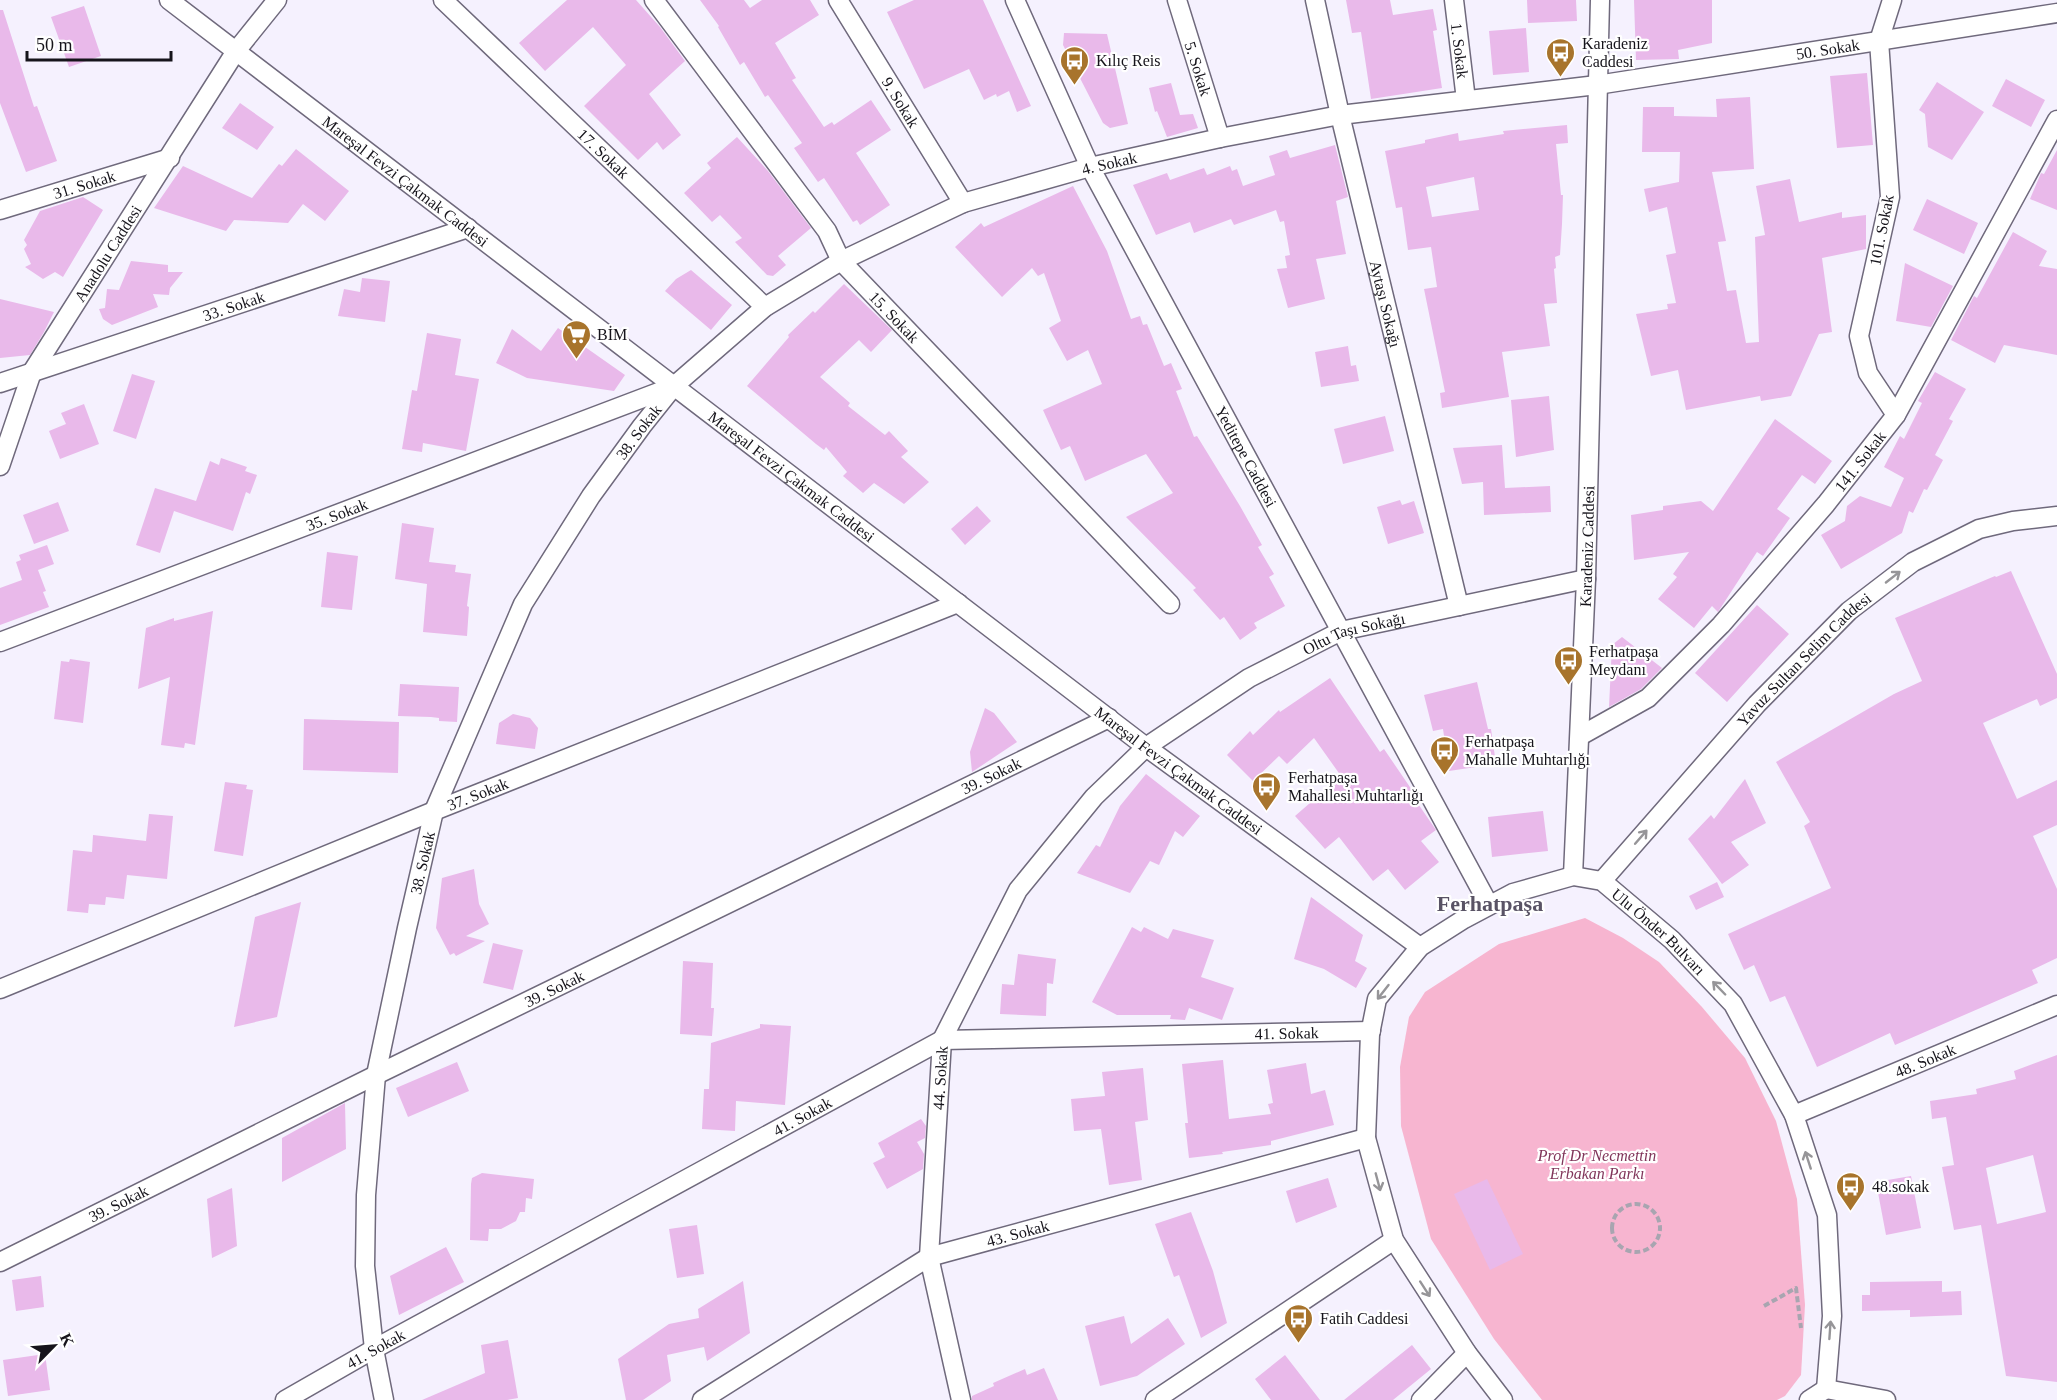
<svg xmlns="http://www.w3.org/2000/svg" width="2057" height="1400" viewBox="0 0 2057 1400" font-family="'Times New Roman',serif">
<style>
.green{fill:#f7b5d0}
.building{fill:#e9b9ea;fill-rule:evenodd}
.lines{fill:none;stroke-linecap:round;stroke-linejoin:round}
.minor-casing{stroke:#6f697c;stroke-width:21}
.path{stroke:#a8a5b0;stroke-width:4;stroke-dasharray:6 3;stroke-linecap:butt}
.minor{stroke:#fff;stroke-width:18}
.oneway{stroke:#969598}
.labels{text-anchor:middle;stroke-width:4.5;stroke-linejoin:round;paint-order:stroke}
.poi-label{font-size:16px;fill:#16141b;stroke:#fff;text-anchor:start}
.street-label{font-size:16px;fill:#16141b;stroke:#fff}
.park-label{font-size:16px;font-style:italic;fill:#81355a;stroke:#fff}
.district-label{font-size:22px;font-weight:bold;fill:#595365;stroke:#fff}
</style>
<rect width="100%" height="100%" fill="#f5f1fe"/>
<path class="green" d="M1585,918l38,20 36,24 43,45 43,51 31,63 21,78 8,106 -4,70 -16,21 -8,4h-235l-48,-61 -63,-100 -30,-113 -1,-59 9,-50 16,-25 74,-48z"/>
<path class="building" d="M567,0h69l24,27 25,34 -36,33 32,41 -18,15 -6,-8 -19,18 -54,-54 42,-41 -33,-38 -48,44 -26,-28z
M700,0h44l6,8 12,-8h48l9,15 -44,28 21,35 -4,2 32,47 8,-5 2,3 37,-25 20,30 -35,23 34,52 -30,20 -3,-5 -4,2 -29,-44 -6,4 -24,-34 8,-5 -34,-48 -3,2 -21,-35 -4,3 -22,-38 1,-1z
M914,0h69l48,106 -14,6 -8,-21 -12,6 -1,-3 -12,6 -15,-31 -45,20 -37,-77z
M1346,0h44l3,15 40,-6 4,21 -4,1 9,57 -71,11 -10,-67 -9,1z
M1527,0h49l1,21 -49,2z
M1634,0h78v43l-34,7 1,9 -43,1z
M84,6l17,50 -32,11 -18,-50z
M0,10h3l31,97 3,-1 20,55 -31,11 -26,-69z
M1526,28l3,44 -36,3 -4,-44z
M1064,33l43,1 21,90 -18,4 -7,-5 -40,-78z
M1867,73l6,72 -36,3 -7,-72z
M2006,79l39,21 -14,27 -39,-21z
M1937,82l47,30 -32,48 -24,-13 -3,-33 -6,-4z
M1171,83l9,32 13,-1 5,14 -31,9 -10,-26 -2,1 -6,-24z
M1750,97l4,72 -42,3 14,69 -8,1 9,49 9,-1 10,53 13,-1 -4,-105 10,-2 -9,-49 34,-7 9,43 43,-10v6l24,-3v34l-44,9 10,74 -13,2 -28,62 -30,5 -1,-5 -74,14 -8,-40 -27,6 -15,-62 32,-5 -1,-5 9,-1 -10,-48 10,-2 -9,-46 -18,5 -5,-23 35,-7 1,-30h-38l1,-45h31v9l43,1 -1,-18z
M240,103l34,24 -17,23 -35,-22z
M1567,125l1,18 -12,1 5,51h2l-1,29 -2,31 -5,2 1,11 -2,1 3,34 -13,1 6,42 -48,6 7,45 -67,11 -2,-15 5,-1 -21,-103 13,-2 -6,-40 -23,3 -6,-43 -6,1 -11,-57 40,-8v-3l33,-7 1,8 45,-7 -1,-3zM1474,177l5,33 -47,7 -6,-30z
M737,137l31,34 43,57 -33,28 8,9 -13,11 -6,-1 -32,-33 7,-4 -22,-23 -8,7 -28,-29 27,-25 -4,-5z
M1335,145l13,52 -12,4 10,53 -30,5 9,40 -37,9 -11,-39 10,-1 -2,-12 5,-1 -6,-34 -4,1 -4,-12 -42,15 -3,-6 -37,14 -4,-11 -34,13 -23,-50 34,-12 3,7 34,-12 3,7 23,-9 2,5 5,-2 6,17 32,-11 -6,-19 18,-6 3,8z
M296,149l53,42 -24,30 -22,-17 -15,19 -54,-3 -8,11 -72,-23 29,-42 69,32 27,-34 3,2z
M2057,150v60l-27,-11 11,-26 3,1z
M1073,186l34,65 24,68 9,-3 3,9 4,-1 17,42 7,-3 11,26 -6,2 18,46 3,-1 43,70 22,39 -4,2 16,27 -5,3 16,29 -31,17 3,5 -17,12 -16,-23 -4,3 -27,-30 3,-2 -70,-71 47,-24 -27,-39 -61,27 -15,-35 -9,4 -18,-40 59,-26 -14,-34 -21,11 -18,-33 12,-7 -17,-48 -6,3 -6,-8 -30,29 -47,-50 26,-24 3,4z
M83,197l20,13 -40,67 -8,-5 -12,7 -18,-12 6,-3 -7,-15 3,-4 -3,-5 16,-29z
M1927,199l51,24 -14,31 -51,-24z
M2013,232l34,19 -8,15 18,3v86l-53,-10 -9,18 -44,-23 23,-44 3,2z
M131,261l37,4v7h15l-13,16 -1,7 -16,-1 5,13 -46,18 -9,-6 -4,-10 6,-1 2,-19 12,1z
M1905,263l48,23 -22,41 -35,-6z
M691,270l41,35 -21,25 -46,-39 11,-12z
M362,278l28,3 -5,41 -47,-6 6,-27 16,3z
M844,284l48,46 -21,22 -12,-12 -39,37 30,26 -2,3 37,29 4,-4 19,20 -7,6 28,25 -25,22 -30,-21 -11,10 -20,-17 4,-4 -21,-25 -2,3 -8,-6 -69,-58 42,-49 -1,-2 25,-24 2,2z
M0,299l54,13 -10,20 -14,23 -30,3z
M558,328l67,47 -11,16 -87,-13 -31,-15 16,-34 29,22z
M427,333l34,6 -6,36 24,4 -13,72 -43,-8 -1,9 -20,-3 10,-59 5,1z
M1348,346l3,20 5,-1 3,16 -38,6 -6,-35z
M1935,372l31,17 -17,30 4,2 -18,34 8,5 -16,30 -3,-1 -11,24 -4,-2 -7,22 -61,36 -20,-34 24,-14 2,-15 13,-10 31,11 13,-29 -20,-11 16,-31 4,3 18,-36 -4,-2z
M132,374l23,7 -19,58 -23,-8z
M1549,396l5,54 -38,7 -5,-57z
M84,404l15,40 -39,15 -11,-28 17,-7 -5,-11z
M1385,416l9,35 -51,13 -9,-35z
M1775,419l57,42 -17,23 -13,-9 -25,34 13,9 -27,38 -6,-4 -39,60 -6,-6 -18,22 -36,-29 19,-22 -4,-3 16,-22 -55,8 -3,-45 32,-5v-4l38,-5 12,10z
M1502,445l3,43 45,-2 1,26 -67,3 -1,-33 -21,2 -9,-36z
M221,458l26,9 -2,4 12,4 -7,19 -4,-2 -13,39 -59,-20 -14,42 -24,-8 19,-57 41,13 14,-40 9,4z
M1400,500l2,5 12,-4 10,32 -36,11 -11,-37z
M58,502l11,29 -35,13 -11,-29z
M977,506l14,15 -26,24 -14,-16z
M402,523l32,5 -5,34 27,3 -1,7 16,2 -4,32 2,1 -2,29 -44,-4 4,-48 -32,-5z
M47,545l7,19 -16,6 8,21 -3,1 6,15 -49,18v-37l22,-8 -6,-18 5,-2 -2,-5z
M327,552l31,4 -6,54 -31,-3z
M2011,571l46,103v24l-17,8 -3,-7 -54,24 34,76 40,-19v45l-24,11 24,53v69l-25,12 6,13 -143,62 -5,-12 -73,34 -32,-71 -15,6 -16,-37 -10,5 -16,-36 103,-46 -27,-62 6,-4 -34,-60 118,-68 28,-13 -27,-63 100,-42 1,1z
M1757,605l32,29 -62,68 -32,-29z
M213,611l-18,134 -10,-2 -1,5 -23,-3 9,-68 -32,12 8,-61 28,-10v3z
M1622,637l40,31 -21,21 -32,18 3,-62z
M70,659l20,3 -7,61 -29,-4 7,-58 8,1z
M1330,678l50,74 4,-3 30,44 -2,2 24,35 -15,11 18,21 -34,28 -17,-21 -15,12 -34,-44 -14,12 -30,-33 46,-40 -27,-38 -27,26 -8,-8 -26,25 -26,-26 23,-24 3,4 26,-25 1,2z
M1477,682l11,47h3l5,35 -47,7 -6,-42 -10,2 -9,-36z
M400,684l59,3 -2,35 -18,-1v-3l-8,-1 -33,-1z
M985,708l9,5 23,29 -45,30 -2,-20z
M513,714l17,4 8,10 -3,21 -39,-5 3,-21z
M304,719l95,3 -1,51 -95,-3z
M1146,774l54,42 -17,21 -8,-6 -16,34 -9,-4 -20,32 -53,-20 19,-28 4,2 20,-41z
M1745,779l21,44 -35,19 18,23 -27,19 -34,-45 23,-24 3,4z
M225,782l22,3 -1,4 7,1 -10,66 -29,-5z
M1543,811l5,40 -56,6 -4,-40z
M149,814l24,2 -6,63 -40,-4 -3,24 -18,-2 -1,8 -16,-1 -1,9 -21,-2 6,-61 19,2 1,-17 53,6z
M474,869l5,35 10,20 -23,12 19,5 -29,15 -2,-3 -4,2 -14,-27 6,-50z
M1717,882l7,15 -28,13 -7,-14z
M1311,897l52,38 -8,26 12,7 -11,20 -32,-19 -30,-10z
M301,902l-24,115 -43,10 21,-110z
M1132,927l9,5 3,-5 24,12 5,-10 41,11 -13,37 33,11 -12,32 -33,-12 -4,12 -15,-1 1,-4h-54l-25,-13z
M493,943l30,7 -10,40 -30,-7z
M1018,954l38,5 -3,25 -6,-1 -1,33 -46,-2 2,-30 12,1z
M683,961l30,2 -2,45h3l-2,28 -32,-2z
M760,1024l31,2 -6,79 -49,-4 -1,30 -33,-2 2,-40h5l2,-46 49,-15z
M2057,1055v327l-51,-6 -25,-151 -27,5 -12,-63 12,-2 -8,-48 -14,2 -2,-18 47,-7 -1,-5 40,-10 -2,-8zM2033,1155l13,57 -49,12 -11,-56z
M1223,1060l6,59 42,-5 -3,-10 5,-1 -6,-33 39,-7 5,31 14,-4 9,35 -63,16v4l-49,7 1,2 -34,4 -4,-35h3l-6,-59z
M457,1062l12,29 -61,26 -12,-29z
M1143,1068l5,52 -13,2 7,58 -33,5 -8,-56 -27,2 -3,-32 34,-3 -3,-24z
M345,1103l1,46 -64,33v-44z
M921,1119l5,7 -1,12 -8,4 7,12 -1,15 -36,20 -14,-26 12,-6 -7,-14z
M482,1173l52,6 -2,20 -6,-1 -1,14h-5l-4,9 -15,8h-12l-1,12 -18,-1 1,-56 1,-6z
M1911,1176l10,52 -35,7 -10,-53z
M1328,1178l9,29 -41,16 -10,-32z
M1487,1179l36,75 -33,16 -36,-76z
M232,1188l5,58 -25,12 -5,-59z
M1191,1212l22,59 14,52 -26,15 -22,-63 -5,2 -19,-53z
M697,1225l7,49 -27,4 -8,-49z
M446,1247l18,35 -65,33 -9,-39z
M41,1276l3,31 -28,4 -4,-31z
M743,1281l7,52 -43,28 -3,-14 -37,8 4,26 -28,19h-17l-8,-41 51,-35 30,-6 -1,-9z
M1942,1281v11l19,-1 1,24 -52,2v-7l-48,1v-16h8v-13z
M1124,1316l7,28 37,-26 17,26 -48,32 -37,10 -15,-60z
M508,1340l10,58 -11,2h-85l63,-27 -4,-28z
M1412,1345l19,24 -38,31h-49z
M45,1354l5,36 -42,6 -5,-36z
M1285,1355l35,45h-49l-16,-21z
M1044,1368l14,32h-86v-4l22,-10 -1,-3 32,-14 2,6z"/>
<g class="lines">
<defs>
<g id="minor">
<path id="s1" d="M169,0l977,747 274,200"/>
<path id="s2" d="M443,0l322,307"/>
<path id="s3" d="M654,0l173,231 14,30 329,343"/>
<path id="s4" d="M838,0l125,203"/>
<path id="s5" d="M1015,0l75,167 399,738"/>
<path id="s6" d="M1177,0l43,138"/>
<path id="s7" d="M1315,0l25,115 119,491"/>
<path id="s8" d="M1454,0l12,100"/>
<path d="M1892,0l-13,41 11,156 -31,139 9,37 28,42"/>
<path id="s9" d="M0,210l170,-52"/>
<path id="s10" d="M0,383l468,-155"/>
<path id="s11" d="M0,466l32,-94 204,-321 41,-51"/>
<path id="s12" d="M0,642l672,-255"/>
<path id="s13" d="M1580,736l68,-38 73,-73 105,-121 70,-89 161,-295"/>
<path id="s14" d="M1573,876l13,-297 14,-579"/>
<path id="s15" d="M1602,881l155,-177 92,-93 64,-49 66,-33 34,-8 44,-5"/>
<path id="s16" d="M0,989l434,-178 524,-208"/>
<path id="s17" d="M1794,1115l263,-110"/>
<path id="s18" d="M0,1262l376,-187 733,-357"/>
<path d="M1826,1389l60,11"/>
<path id="s19" d="M285,1400l89,-51 568,-309 429,-9"/>
<path id="s20" d="M384,1400l-10,-51 -9,-83 1,-71 10,-120 31,-147 27,-117 89,-207 68,-108 51,-70 32,-40 91,-79 76,-46 122,-58 127,-36 130,-29 120,-23 257,-30 460,-72"/>
<path id="s21" d="M702,1400l227,-143 437,-119"/>
<path id="s22" d="M961,1400l-32,-143 13,-217 76,-150 76,-93 52,-50 103,-69 92,-47 245,-52"/>
<path d="M1155,1400l239,-160"/>
<path d="M1421,1400l46,-47"/>
<path id="s23" d="M1503,1400l-36,-47 -73,-113 -28,-102 4,-104 7,-35 43,-52 44,-28 49,-26 60,-17 29,5 70,59 61,64 61,111 33,100 5,101 -6,73"/>
<path d="M1809,1400l17,-11"/>
</g>
</defs>
<use href="#minor" class="minor-casing"/>
<path class="path" d="M1612 1228a24 24 0 1 1 48 0a24 24 0 1 1-48 0Z
M1764,1306l32,-18 5,40"/>
<use href="#minor" class="minor"/>
</g>
<defs><path id="oneway-shaft" d="M-6 0H5M1.5-3L5.5 0L1.5 3" fill="none" stroke-width="1.6" stroke-linecap="round" stroke-linejoin="round" transform="scale(1.5)"/></defs>
<g class="oneway">
<use href="#oneway-shaft" transform="translate(1893 577) rotate(-38)"/>
<use href="#oneway-shaft" transform="translate(1641 837) rotate(-49)"/>
<use href="#oneway-shaft" transform="translate(1719 988) rotate(-134)"/>
<use href="#oneway-shaft" transform="translate(1383 992) rotate(128)"/>
<use href="#oneway-shaft" transform="translate(1808 1160) rotate(-108)"/>
<use href="#oneway-shaft" transform="translate(1378 1182) rotate(75)"/>
<use href="#oneway-shaft" transform="translate(1425 1289) rotate(57)"/>
<use href="#oneway-shaft" transform="translate(1830 1330) rotate(-86)"/>
</g>
<defs>
<symbol id="bus-pin" viewBox="-11 -11 22 30"><path d="M0 17L-7.5 6A9.5 9.5 0 1 1 7.5 6Z" fill="#a8742c" stroke="#fff"/><path d="M-5-6H5V4H4V6H2V4H-2V6H-4V4H-5ZM-3.5-4V0h7V-4ZM-3.5 1.2v1.5H-2V1.2ZM2 1.2v1.5H3.5V1.2Z" fill="#fff"/></symbol>
<symbol id="supermarket-pin" viewBox="-11 -11 22 30"><path d="M0 17L-7.5 6A9.5 9.5 0 1 1 7.5 6Z" fill="#a8742c" stroke="#fff"/><path d="M-6-5.5h2.5l.6 2H6L4.5 2H-2.5L-4.4-4H-6ZM-1.5 3.2a1.3 1.3 0 1 0 .1 0ZM3 3.2a1.3 1.3 0 1 0 .1 0Z" fill="#fff"/></symbol>
</defs>
<g fill-rule="evenodd">
<use href="#bus-pin" x="1544" y="36" width="33" height="45"/>
<use href="#bus-pin" x="1058" y="44" width="33" height="45"/>
<use href="#supermarket-pin" x="560" y="318" width="33" height="45"/>
<use href="#bus-pin" x="1552" y="644" width="33" height="45"/>
<use href="#bus-pin" x="1428" y="734" width="33" height="45"/>
<use href="#bus-pin" x="1250" y="770" width="33" height="45"/>
<use href="#bus-pin" x="1834" y="1170" width="33" height="45"/>
<use href="#bus-pin" x="1282" y="1302" width="33" height="45"/>
</g>
<g class="labels">
<g class="poi-label">
<text x="1582" y="49">Karadeniz<tspan x="1582" dy="18">Caddesi</tspan></text>
<text x="1096" y="66">Kılıç Reis</text>
<text x="597" y="340">BİM</text>
<text x="1589" y="657">Ferhatpaşa<tspan x="1589" dy="18">Meydanı</tspan></text>
<text x="1465" y="747">Ferhatpaşa<tspan x="1465" dy="18">Mahalle Muhtarlığı</tspan></text>
<text x="1288" y="783">Ferhatpaşa<tspan x="1288" dy="18">Mahallesi Muhtarlığı</tspan></text>
<text x="1872" y="1192">48.sokak</text>
<text x="1320" y="1324">Fatih Caddesi</text>
</g>
<g class="street-label">
<text dy="6" stroke="none"><textPath href="#s20" startOffset="2312">50. Sokak</textPath></text>
<text dy="6" stroke="none"><textPath href="#s8" startOffset="51">1. Sokak</textPath></text>
<text dy="6" stroke="none"><textPath href="#s6" startOffset="72">5. Sokak</textPath></text>
<text dy="6" stroke="none"><textPath href="#s4" startOffset="120">9. Sokak</textPath></text>
<text dy="6" stroke="none"><textPath href="#s2" startOffset="222">17. Sokak</textPath></text>
<text dy="6" stroke="none"><textPath href="#s20" startOffset="1584">4. Sokak</textPath></text>
<text dy="6" stroke="none"><textPath href="#s1" startOffset="298">Mareşal Fevzi Çakmak Caddesi</textPath></text>
<text dy="6" stroke="none"><textPath href="#s9" startOffset="88">31. Sokak</textPath></text>
<text transform="translate(1881 230) rotate(-79)" y="6">101. Sokak</text>
<text dy="6" stroke="none"><textPath href="#s11" startOffset="240">Anadolu Caddesi</textPath></text>
<text dy="6" stroke="none"><textPath href="#s7" startOffset="312">Aytaşı Sokağı</textPath></text>
<text dy="6" stroke="none"><textPath href="#s10" startOffset="246">33. Sokak</textPath></text>
<text dy="6" stroke="none"><textPath href="#s3" startOffset="399">15. Sokak</textPath></text>
<text dy="6" stroke="none"><textPath href="#s20" startOffset="1030">38. Sokak</textPath></text>
<text dy="6" stroke="none"><textPath href="#s5" startOffset="512">Yeditepe Caddesi</textPath></text>
<text dy="6" stroke="none"><textPath href="#s13" startOffset="396">141. Sokak</textPath></text>
<text dy="6" stroke="none"><textPath href="#s1" startOffset="784">Mareşal Fevzi Çakmak Caddesi</textPath></text>
<text dy="6" stroke="none"><textPath href="#s12" startOffset="360">35. Sokak</textPath></text>
<text dy="6" stroke="none"><textPath href="#s14" startOffset="330">Karadeniz Caddesi</textPath></text>
<text dy="6" stroke="none"><textPath href="#s22" startOffset="963">Oltu Taşı Sokağı</textPath></text>
<text dy="6" stroke="none"><textPath href="#s15" startOffset="300">Yavuz Sultan Selim Caddesi</textPath></text>
<text dy="6" stroke="none"><textPath href="#s1" startOffset="1270">Mareşal Fevzi Çakmak Caddesi</textPath></text>
<text dy="6" stroke="none"><textPath href="#s18" startOffset="1104">39. Sokak</textPath></text>
<text dy="6" stroke="none"><textPath href="#s16" startOffset="516">37. Sokak</textPath></text>
<text dy="6" stroke="none"><textPath href="#s20" startOffset="544">38. Sokak</textPath></text>
<text dy="6" stroke="none"><textPath href="#s23" startOffset="782">Ulu Önder Bulvarı</textPath></text>
<text dy="6" stroke="none"><textPath href="#s18" startOffset="618">39. Sokak</textPath></text>
<text dy="6" stroke="none"><textPath href="#s19" startOffset="1094">41. Sokak</textPath></text>
<text dy="6" stroke="none"><textPath href="#s17" startOffset="142">48. Sokak</textPath></text>
<text dy="6" stroke="none"><textPath href="#s22" startOffset="326">44. Sokak</textPath></text>
<text dy="6" stroke="none"><textPath href="#s19" startOffset="590">41. Sokak</textPath></text>
<text dy="6" stroke="none"><textPath href="#s18" startOffset="132">39. Sokak</textPath></text>
<text dy="6" stroke="none"><textPath href="#s21" startOffset="360">43. Sokak</textPath></text>
<text dy="6" stroke="none"><textPath href="#s19" startOffset="104">41. Sokak</textPath></text>
</g>
<g class="park-label">
<text x="1597" y="1161">Prof Dr Necmettin<tspan x="1597" dy="18">Erbakan Parkı</tspan></text>
</g>
<g class="district-label">
<text x="1490" y="911">Ferhatpaşa</text>
</g>
</g>
<g transform="translate(54 1346) rotate(65)" stroke="#ffffff" stroke-width="4.5" paint-order="stroke">
<path d="M0-4.5L10 22L0 15L-10 22Z" fill="#16141b"/>
<text y="-9" font-size="16" font-weight="bold" text-anchor="middle" fill="#16141b">K</text>
</g>
<path d="M27 51v9h144v-9" fill="none" stroke="#16141b" stroke-width="3"/>
<text x="36" y="51" font-size="18" fill="#16141b" stroke="#ffffff" stroke-width="4.5" paint-order="stroke">50 m</text>
</svg>
